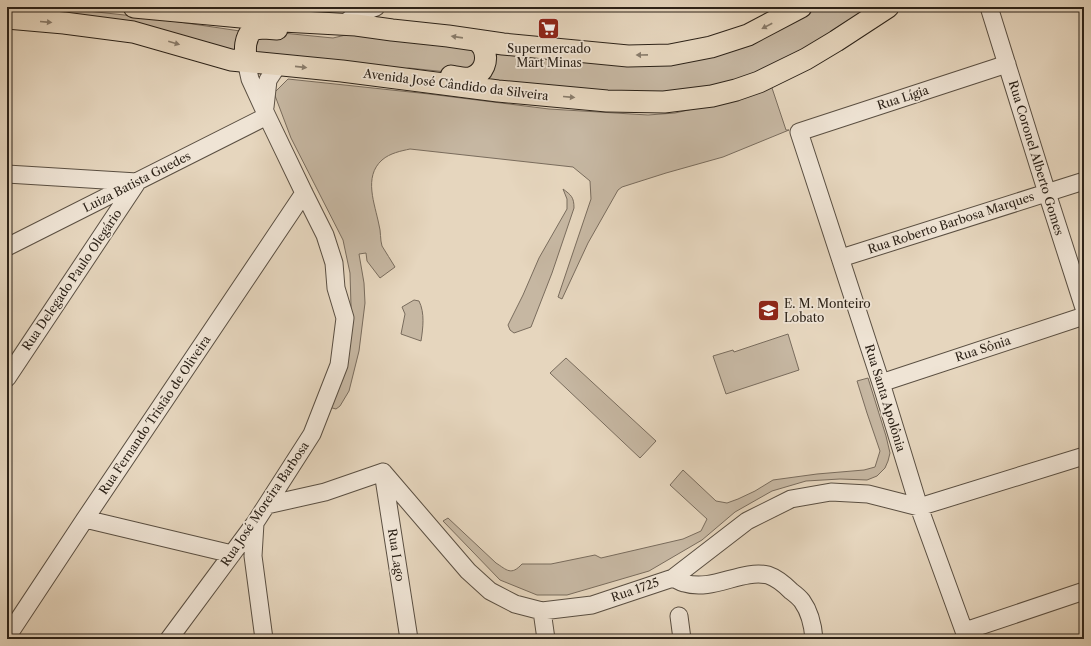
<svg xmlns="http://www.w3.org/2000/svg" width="1091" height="646" viewBox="0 0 1091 646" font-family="'Libre Caslon Text',serif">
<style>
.green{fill:#c6b7a2;stroke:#796c5d}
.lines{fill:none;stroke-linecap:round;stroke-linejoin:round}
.minor-casing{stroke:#5a4f42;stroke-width:19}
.major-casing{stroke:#2c2218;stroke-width:23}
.minor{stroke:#efe4d5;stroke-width:17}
.major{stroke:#e6d6be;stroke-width:21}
.oneway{fill:#897c6b}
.labels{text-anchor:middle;stroke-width:3.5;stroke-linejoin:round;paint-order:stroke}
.poi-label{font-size:12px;fill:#2c2218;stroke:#efe4d5}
.street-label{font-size:12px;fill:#2c2218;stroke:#efe4d5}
</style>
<rect width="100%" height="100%" fill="#e6d6be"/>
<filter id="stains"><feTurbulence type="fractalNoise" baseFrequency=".005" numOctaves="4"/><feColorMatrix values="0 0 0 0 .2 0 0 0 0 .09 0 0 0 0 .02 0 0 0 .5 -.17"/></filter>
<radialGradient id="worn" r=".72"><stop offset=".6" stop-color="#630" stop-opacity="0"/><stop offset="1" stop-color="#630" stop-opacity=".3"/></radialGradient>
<path class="green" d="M7,7h44l101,11 88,13 -4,23 -229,-43z
M813,7h63l-104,62 -65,20 -58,7 -164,-13 5,-8v-26l119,11 186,-41z
M272,32l61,6 21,-5 121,16 1,16 -10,9 -57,-6 -21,4 -128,-16 -6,-5 1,-11z
M288,79l141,15 120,15 99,6 27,-2 53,-12 43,-16 15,45h3l-66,27 -57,16 -44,14 -4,3 -30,53 -26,56 -4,-2 33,-98 -1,-18 -17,-14 -163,-18c-9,2 -20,4 -28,11 -19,17 -7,44 -3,65 2,6 1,15 3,21 4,7 9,14 13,21l-15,11 -13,-17 -1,-8 -7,1 5,29 1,20 -6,48 -10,40 -9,15 -4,3 -11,-3 25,-61 1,-39 -1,-33 -7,-33 -52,-102 -17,-45z
M563,189c8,6 11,8 11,19l-22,65 -21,54 -17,6 -4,-3 -2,-5 15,-30 16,-37 28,-49v-10z
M414,300l5,1c6,12 4,27 2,40l-20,-7 4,-20 -3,-7z
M788,334l11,36 -73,24 -13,-38 20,-6 1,2z
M566,358l90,83 -16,17 -90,-85z
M868,378l18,58 4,17 -2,8 -3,7 -8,8 -10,4 -27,-1 -34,2 -34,10 -37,21 -33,28 -53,31 -82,24h-30l-37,-15 -57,-59 5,-3 48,45c11,7 15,13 26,1h29l44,-9 6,3 82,-19 18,-8 6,-12 -37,-34 13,-15 33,31 11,2 11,-4 17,-8 18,-11 44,-6 47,-4 11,-3 5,-16 -13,-38 -10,-32z"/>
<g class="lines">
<defs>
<path id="minor" d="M989,7l58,186 37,115
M344,24l11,-9 21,-8
M265,107l3,-27 10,-15
M7,174l130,8
M7,247l260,-131
M841,258l243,-77
M7,378l129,-194
M881,383l203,-67
M383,472l85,99 22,20 25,13 27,7 50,-6 81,-27 74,-57 44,-22 40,-7 37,2 51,13 165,-51
M383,472l26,167
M267,505l58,-13 58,-20
M85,519l147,35
M255,523l-2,33 11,83
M673,578c3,1 7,4 11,5 29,9 57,-14 84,-8 9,3 16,9 23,16 4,3 8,6 11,10 8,11 11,25 12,38
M542,611l4,28
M679,616l3,23
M965,631l119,-40
M7,637l78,-118 219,-326
M169,639l86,-116 57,-89 27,-69 6,-47 -9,-30 -2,-25 -9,-28 -21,-42 -37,-77 -17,-37 -4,-18
M967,639l-48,-132 -38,-124 -82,-251 208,-68"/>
<path id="major" d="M134,7l149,14 73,4 36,5 56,6 55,8 125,12 42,-1 41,-8 37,-12 53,-28
M7,18l57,5 69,9 98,28 111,11 156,20 109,10 57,1 48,-6 24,-6 23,-8 47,-23 30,-18 52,-34
M246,61c-1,-12 -2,-22 7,-32l11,-1 13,1
M451,76c6,1 14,3 19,2 14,-4 19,-18 13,-31 -2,-2 -4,-5 -6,-7"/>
</defs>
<use href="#minor" class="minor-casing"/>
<use href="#major" class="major-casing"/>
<use href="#minor" class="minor"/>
<use href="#major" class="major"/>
</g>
<defs><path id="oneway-solid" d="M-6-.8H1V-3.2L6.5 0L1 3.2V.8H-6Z"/></defs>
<g class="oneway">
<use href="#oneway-solid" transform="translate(46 22) rotate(5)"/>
<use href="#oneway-solid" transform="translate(767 26) rotate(152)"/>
<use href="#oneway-solid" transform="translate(457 37) rotate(-172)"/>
<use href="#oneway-solid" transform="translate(174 43) rotate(16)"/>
<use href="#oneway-solid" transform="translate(642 55) rotate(179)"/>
<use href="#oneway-solid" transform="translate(301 67) rotate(6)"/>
<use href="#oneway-solid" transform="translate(569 97) rotate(5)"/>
</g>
<defs>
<symbol id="supermarket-square" viewBox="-11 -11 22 22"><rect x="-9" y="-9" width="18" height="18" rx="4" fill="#8f2418" stroke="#efe4d5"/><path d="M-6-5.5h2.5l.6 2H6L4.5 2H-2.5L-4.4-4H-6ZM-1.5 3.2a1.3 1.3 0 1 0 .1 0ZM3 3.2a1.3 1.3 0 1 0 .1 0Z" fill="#fff"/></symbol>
<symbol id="school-square" viewBox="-11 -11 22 22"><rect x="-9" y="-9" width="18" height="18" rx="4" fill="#8f2418" stroke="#efe4d5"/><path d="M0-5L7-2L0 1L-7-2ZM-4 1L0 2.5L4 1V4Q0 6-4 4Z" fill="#fff"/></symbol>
</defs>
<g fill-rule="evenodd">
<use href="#supermarket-square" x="536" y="16" width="25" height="25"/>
<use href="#school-square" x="756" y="298" width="25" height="25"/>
</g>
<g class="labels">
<g class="poi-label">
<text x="549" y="53">Supermercado<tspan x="549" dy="14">Mart Minas</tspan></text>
<text x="784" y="308" text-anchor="start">E. M. Monteiro<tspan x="784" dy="14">Lobato</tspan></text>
</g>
<g class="street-label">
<text transform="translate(456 85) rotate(7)" y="4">Avenida José Cândido da Silveira</text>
<text transform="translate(903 98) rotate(-18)" y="4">Rua Lígia</text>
<text transform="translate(1036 158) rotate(73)" y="4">Rua Coronel Alberto Gomes</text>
<text transform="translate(137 182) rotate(-27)" y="4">Luiza Batista Guedes</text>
<text transform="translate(951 223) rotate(-18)" y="4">Rua Roberto Barbosa Marques</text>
<text transform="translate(72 280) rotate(-56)" y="4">Rua Delegado Paulo Olegário</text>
<text transform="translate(983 349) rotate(-18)" y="4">Rua Sônia</text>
<text transform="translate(885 398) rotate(73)" y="4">Rua Santa Apolônia</text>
<text transform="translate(155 415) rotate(-56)" y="4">Rua Fernando Tristão de Oliveira</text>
<text transform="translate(265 504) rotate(-56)" y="4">Rua José Moreira Barbosa</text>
<text transform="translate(396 555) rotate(81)" y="4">Rua Lago</text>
<text transform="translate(635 590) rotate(-19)" y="4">Rua 1725</text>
</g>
</g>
<rect width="1091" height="646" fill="none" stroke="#e6d6be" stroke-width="24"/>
<rect x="8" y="8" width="1075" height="630" fill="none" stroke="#2c2218" stroke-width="2"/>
<rect x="12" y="12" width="1067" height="622" fill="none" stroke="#2c2218"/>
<rect width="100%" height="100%" filter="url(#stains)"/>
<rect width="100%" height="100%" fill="url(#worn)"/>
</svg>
